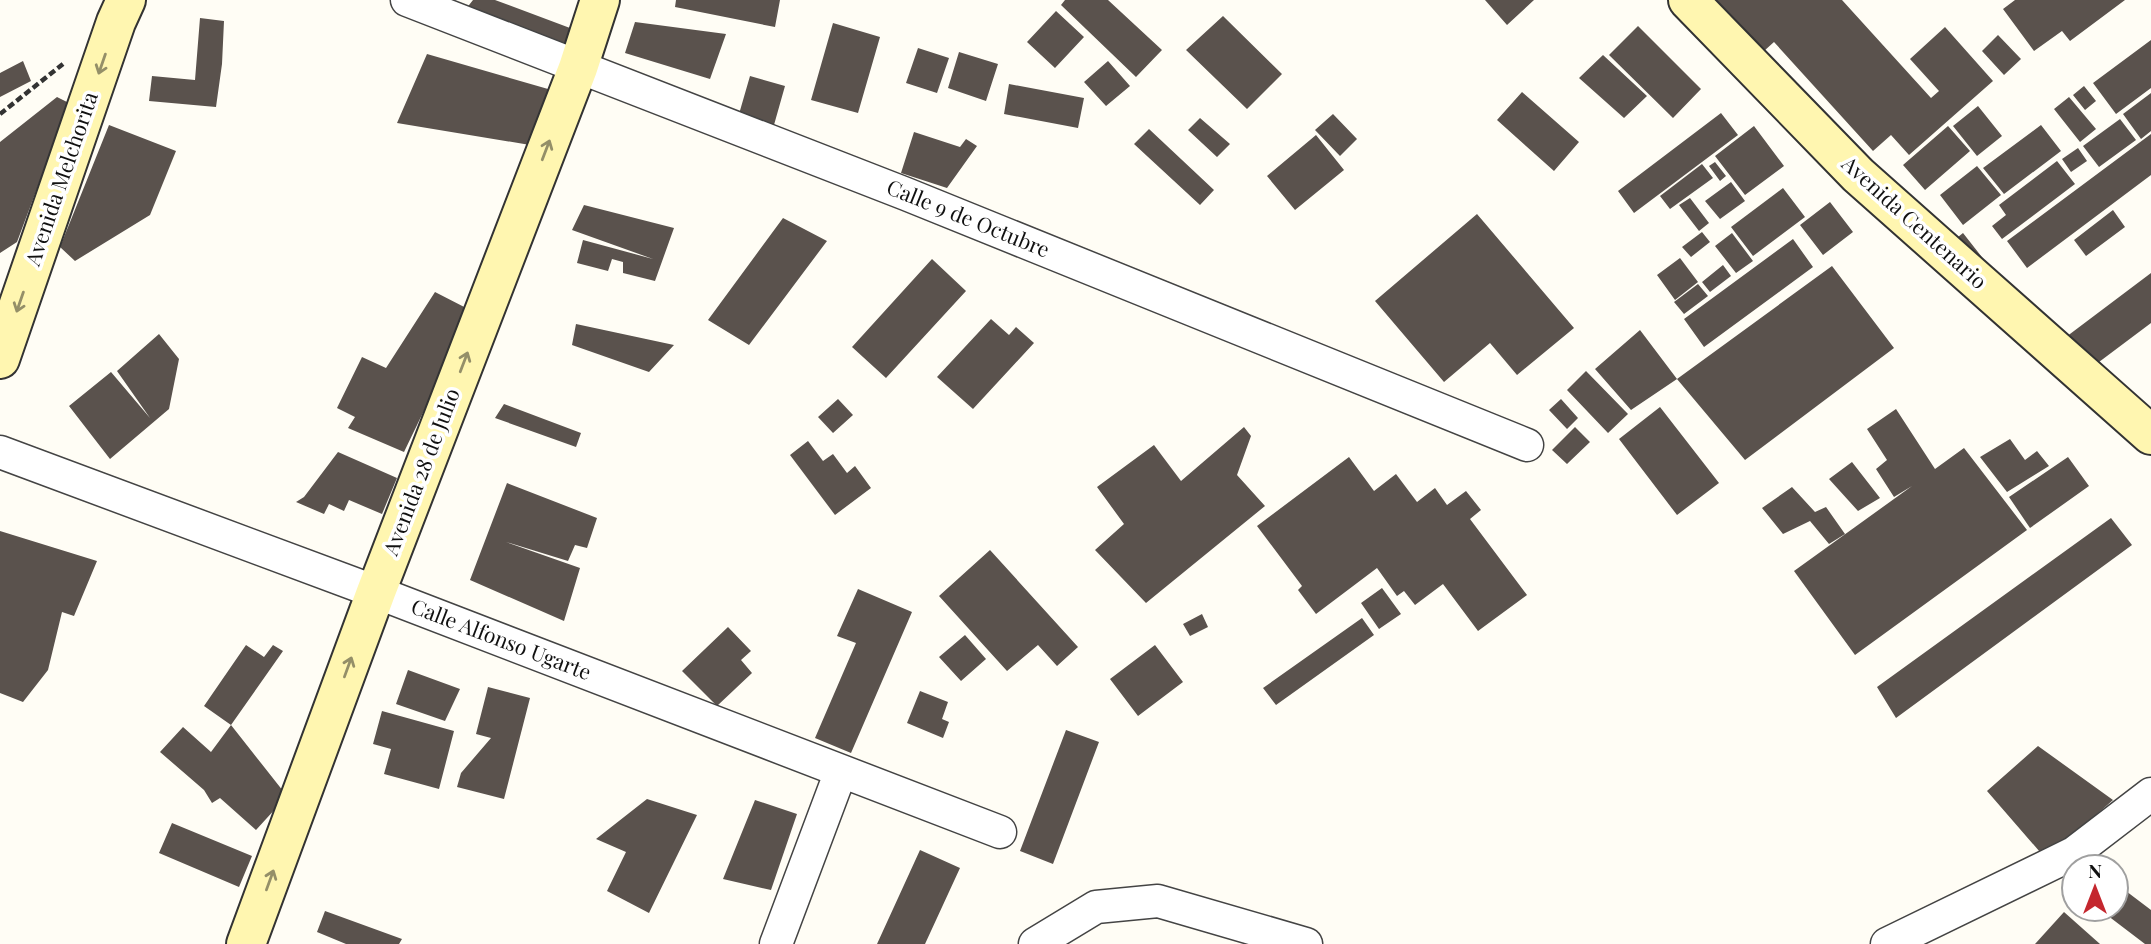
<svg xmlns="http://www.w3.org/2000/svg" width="2151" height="944" viewBox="0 0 2151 944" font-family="'Playfair Display',serif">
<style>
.building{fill:#5a524d}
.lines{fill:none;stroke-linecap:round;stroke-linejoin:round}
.street-casing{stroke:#444;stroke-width:35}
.secondary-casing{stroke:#333;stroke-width:42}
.path{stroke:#333;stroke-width:4.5;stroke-dasharray:7 3.5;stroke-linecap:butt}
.street{stroke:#fff;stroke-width:32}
.secondary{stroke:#fff6b0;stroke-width:38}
.oneway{stroke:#948f68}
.labels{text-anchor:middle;stroke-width:7;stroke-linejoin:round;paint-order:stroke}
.street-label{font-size:21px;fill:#111;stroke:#fff}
</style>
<rect width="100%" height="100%" fill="#fffdf5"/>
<path class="building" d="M473,0h22l83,31 -6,15 -28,1 -82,-33z
M676,0h104l-5,27 -100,-20z
M1065,0h43l54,50 -26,27 -75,-72z
M1485,0h49l-27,25z
M1700,0h142l89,98 8,-7 -29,-32 35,-32 48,54 -84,74 -18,-20 -18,16 -99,-109 -20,18z
M2015,0h110l-55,41 -8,-10 -28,20 -31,-42z
M1056,11l28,26 -29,31 -28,-26z
M1223,16l59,58 -35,35 -61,-59z
M200,18l24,3 -2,43 -6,43 -67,-6 3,-25 43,4z
M635,22l91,12 -16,45 -85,-26z
M833,23l47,14 -22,76 -47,-13z
M1638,26l63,63 -28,29 -64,-63z
M1998,35l23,24 -17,16 -22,-24z
M2151,40v48l-35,26 -23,-31z
M918,48l31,10 -12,35 -31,-10z
M959,52l39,12 -12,37 -38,-13z
M427,54l128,37 -25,54 -133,-22z
M1603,55l44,41 -23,22 -45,-40z
M23,61l8,20 -31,16v-24z
M1108,61l22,25 -24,20 -22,-24z
M750,76l35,10 -13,46 -35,-11z
M1009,84l75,14 -6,30 -74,-14z
M2084,86l12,15 -11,9 -12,-15z
M1522,92l57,50 -25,29 -57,-51z
M2151,93v38l-10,8 -18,-25z
M57,97l12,6 -52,139 -17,11v-111z
M2069,97l27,32 -16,13 -26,-33z
M1978,106l24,30 -25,20 -24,-30z
M1721,113l17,22 -104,78 -16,-22z
M1333,114l24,25 -17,17 -25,-26z
M1200,118l30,26 -13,13 -29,-27z
M2120,119l16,21 -37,27 -16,-21z
M109,125l67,26 -26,64 -75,46 -15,-14z
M2041,125l20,26 -57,43 -21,-26z
M1754,126l30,40 -39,29 -30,-39z
M1948,126l22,25 -45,39 -22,-25z
M1149,129l65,61 -14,15 -66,-61z
M914,132l46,15 6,-8 11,7 -30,42 -46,-15z
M2151,134v41l-124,93 -20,-27z
M1316,135l28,35 -49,40 -28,-34z
M2078,148l9,13 -16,11 -9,-13z
M2057,161l18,23 -73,55 -10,-13 14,-11 -7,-10z
M1715,162l11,14 -6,5 -11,-15z
M1702,164l11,14 -43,31 -10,-13z
M1977,166l24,29 -38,30 -23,-30z
M1731,182l14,19 -25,18 -15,-18z
M1783,188l22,29 -52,39 -22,-29z
M1690,198l19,25 -10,8 -20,-26z
M1830,202l23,30 -30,23 -23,-30z
M584,205l90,23 -19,53 -32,-8v-11l-11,-3 -4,12 -31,-8 6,-23 70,19 -81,-29z
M2113,210l12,17 -39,29 -12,-16z
M1477,214l97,114 -57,47 -27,-32 -46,39 -69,-81z
M783,218l44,23 -78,104 -41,-25z
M1702,232l8,10 -19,15 -9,-10z
M1732,233l21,28 -17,12 -21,-27z
M1963,233l22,28 -15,12 -22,-28z
M1793,239l20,28 -109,80 -20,-28z
M1680,258l18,24 -23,18 -18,-25z
M932,259l34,32 -80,87 -34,-31z
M1723,265l8,11 -21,16 -8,-10z
M1832,266l62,82 -149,112 -68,-81z
M2151,273v50l-64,48 -25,-31z
M1698,284l10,12 -24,18 -10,-12z
M435,292l37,19 -68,141 -56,-24 7,-11 -18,-9 25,-51 24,11z
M991,319l18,16 7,-8 18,16 -61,66 -36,-32z
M576,324l98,21 -25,27 -77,-27z
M1640,330l37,49 -46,31 -36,-41z
M159,334l20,25 -10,50 -59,50 -41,-53 42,-34 39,46 -33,-47z
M1586,371l42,43 -20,19 -41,-43z
M838,399l15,16 -20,18 -15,-16z
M1561,399l17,19 -11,11 -18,-19z
M504,404l77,29 -5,14 -81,-29z
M1660,407l59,76 -42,32 -58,-76z
M1896,409l39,60 29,-21 63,82 -172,125 -61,-84 118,-85 -18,11 -18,-28 11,-9 -20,-31z
M1244,427l7,9 -14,39 28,31 -119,97 -51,-53 29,-26 -27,-37 57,-42 27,36z
M1575,427l15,15 -23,22 -15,-14z
M2010,439l15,21 12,-9 12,15 -42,26 -27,-35z
M808,441l15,20 10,-7 14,19 8,-7 16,22 -36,27 -45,-60z
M338,452l59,26 -15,36 -33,-14 -5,11 -15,-7 -5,10 -28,-12 8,-5z
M1349,457l25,34 22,-17 21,28 18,-14 12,17 19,-14 15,19 -11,9 57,76 -49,36 -35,-47 -28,21 -11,-14 -7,5 -20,-28 -61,46 -18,-24 4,-4 -45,-60z
M2068,457l21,29 -59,42 -21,-31z
M1852,462l28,36 -22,13 -29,-32z
M507,483l90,35 -10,30 -12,-3 -7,16 -62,-19 74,26 -16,53 -94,-41z
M1792,487l23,25 11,-5 19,27 -16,10 -19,-23 -27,13 -21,-26z
M2111,518l21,27 -236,173 -19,-31z
M0,531l97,30 -23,55 -12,-4 -14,58 -25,32 -23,-9z
M990,550l88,97 -21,19 -19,-21 -31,26 -68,-75z
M1382,588l19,26 -22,15 -18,-26z
M858,589l54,23 -61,141 -36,-15 41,-95 -19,-7z
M1202,614l6,13 -18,9 -7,-12z
M1362,618l12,17 -98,70 -13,-17z
M728,627l23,24 -10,9 11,13 -35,33 -35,-35z
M965,635l21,24 -25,22 -22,-24z
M246,645l18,12 9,-12 10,6 -52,74 56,71 -31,34 -36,-32 -8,5 -8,-13 -44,-38 23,-25 28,25 20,-27 -27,-19z
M1155,645l28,37 -45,34 -28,-37z
M408,670l52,19 -15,32 -49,-17z
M488,687l42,11 -26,101 -47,-12 4,-14 30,-35 -15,-4z
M920,691l28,11 -6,17 7,3 -6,16 -36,-15z
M382,711l72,20 -15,58 -55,-15 7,-25 -18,-5z
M1066,730l33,12 -46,122 -33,-13z
M2038,746l75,54 -67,59 -59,-68z
M647,799l50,16 -48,98 -42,-22 19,-39 -30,-13z
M755,800l42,14 -26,76 -48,-11z
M172,823l80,33 -13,31 -80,-34z
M920,850l40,18 -35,76h-48z
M2118,885l33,25v34h-6l-46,-35h17z
M325,911l77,28 -3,5h-53l-29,-12z
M2064,912l36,32h-65z"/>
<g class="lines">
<defs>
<path id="street" d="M407,0l499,194 621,251
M0,452l376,140 624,240
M776,944l65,-173
M1035,944l61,-37 62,-6 148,43
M1887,944l187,-91 77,-59"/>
<path id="secondary" d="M1688,0l170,175 293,260
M0,359l116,-337 10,-22
M246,944l130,-352 202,-524 22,-68"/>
</defs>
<use href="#street" class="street-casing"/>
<use href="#secondary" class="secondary-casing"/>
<path class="path" d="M0,114l63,-50"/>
<use href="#street" class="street"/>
<use href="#secondary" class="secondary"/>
</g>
<defs><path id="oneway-shaft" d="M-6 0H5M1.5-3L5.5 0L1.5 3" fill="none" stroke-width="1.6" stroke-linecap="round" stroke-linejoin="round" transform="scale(1.75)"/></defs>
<g class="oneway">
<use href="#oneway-shaft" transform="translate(102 64) rotate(109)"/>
<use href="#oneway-shaft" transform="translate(546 150) rotate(-69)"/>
<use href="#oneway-shaft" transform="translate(20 302) rotate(109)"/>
<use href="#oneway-shaft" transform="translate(464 362) rotate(-69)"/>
<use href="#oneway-shaft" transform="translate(348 667) rotate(-70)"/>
<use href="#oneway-shaft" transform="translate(270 880) rotate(-70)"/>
</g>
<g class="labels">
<g class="street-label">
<text transform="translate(62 179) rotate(-71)" y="7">Avenida Melchorita</text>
<text transform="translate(968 219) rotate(22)" y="7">Calle 9 de Octubre</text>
<text transform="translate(1914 223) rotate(42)" y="7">Avenida Centenario</text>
<text transform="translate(422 472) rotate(-69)" y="7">Avenida 28 de Julio</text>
<text transform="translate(501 640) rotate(21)" y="7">Calle Alfonso Ugarte</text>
</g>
</g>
<g transform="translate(2095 888)"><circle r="33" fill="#ffffff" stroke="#a0a0a0" stroke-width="2"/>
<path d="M0-5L12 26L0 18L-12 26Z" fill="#c4262e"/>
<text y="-10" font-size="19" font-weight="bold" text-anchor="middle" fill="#111111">N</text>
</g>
</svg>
